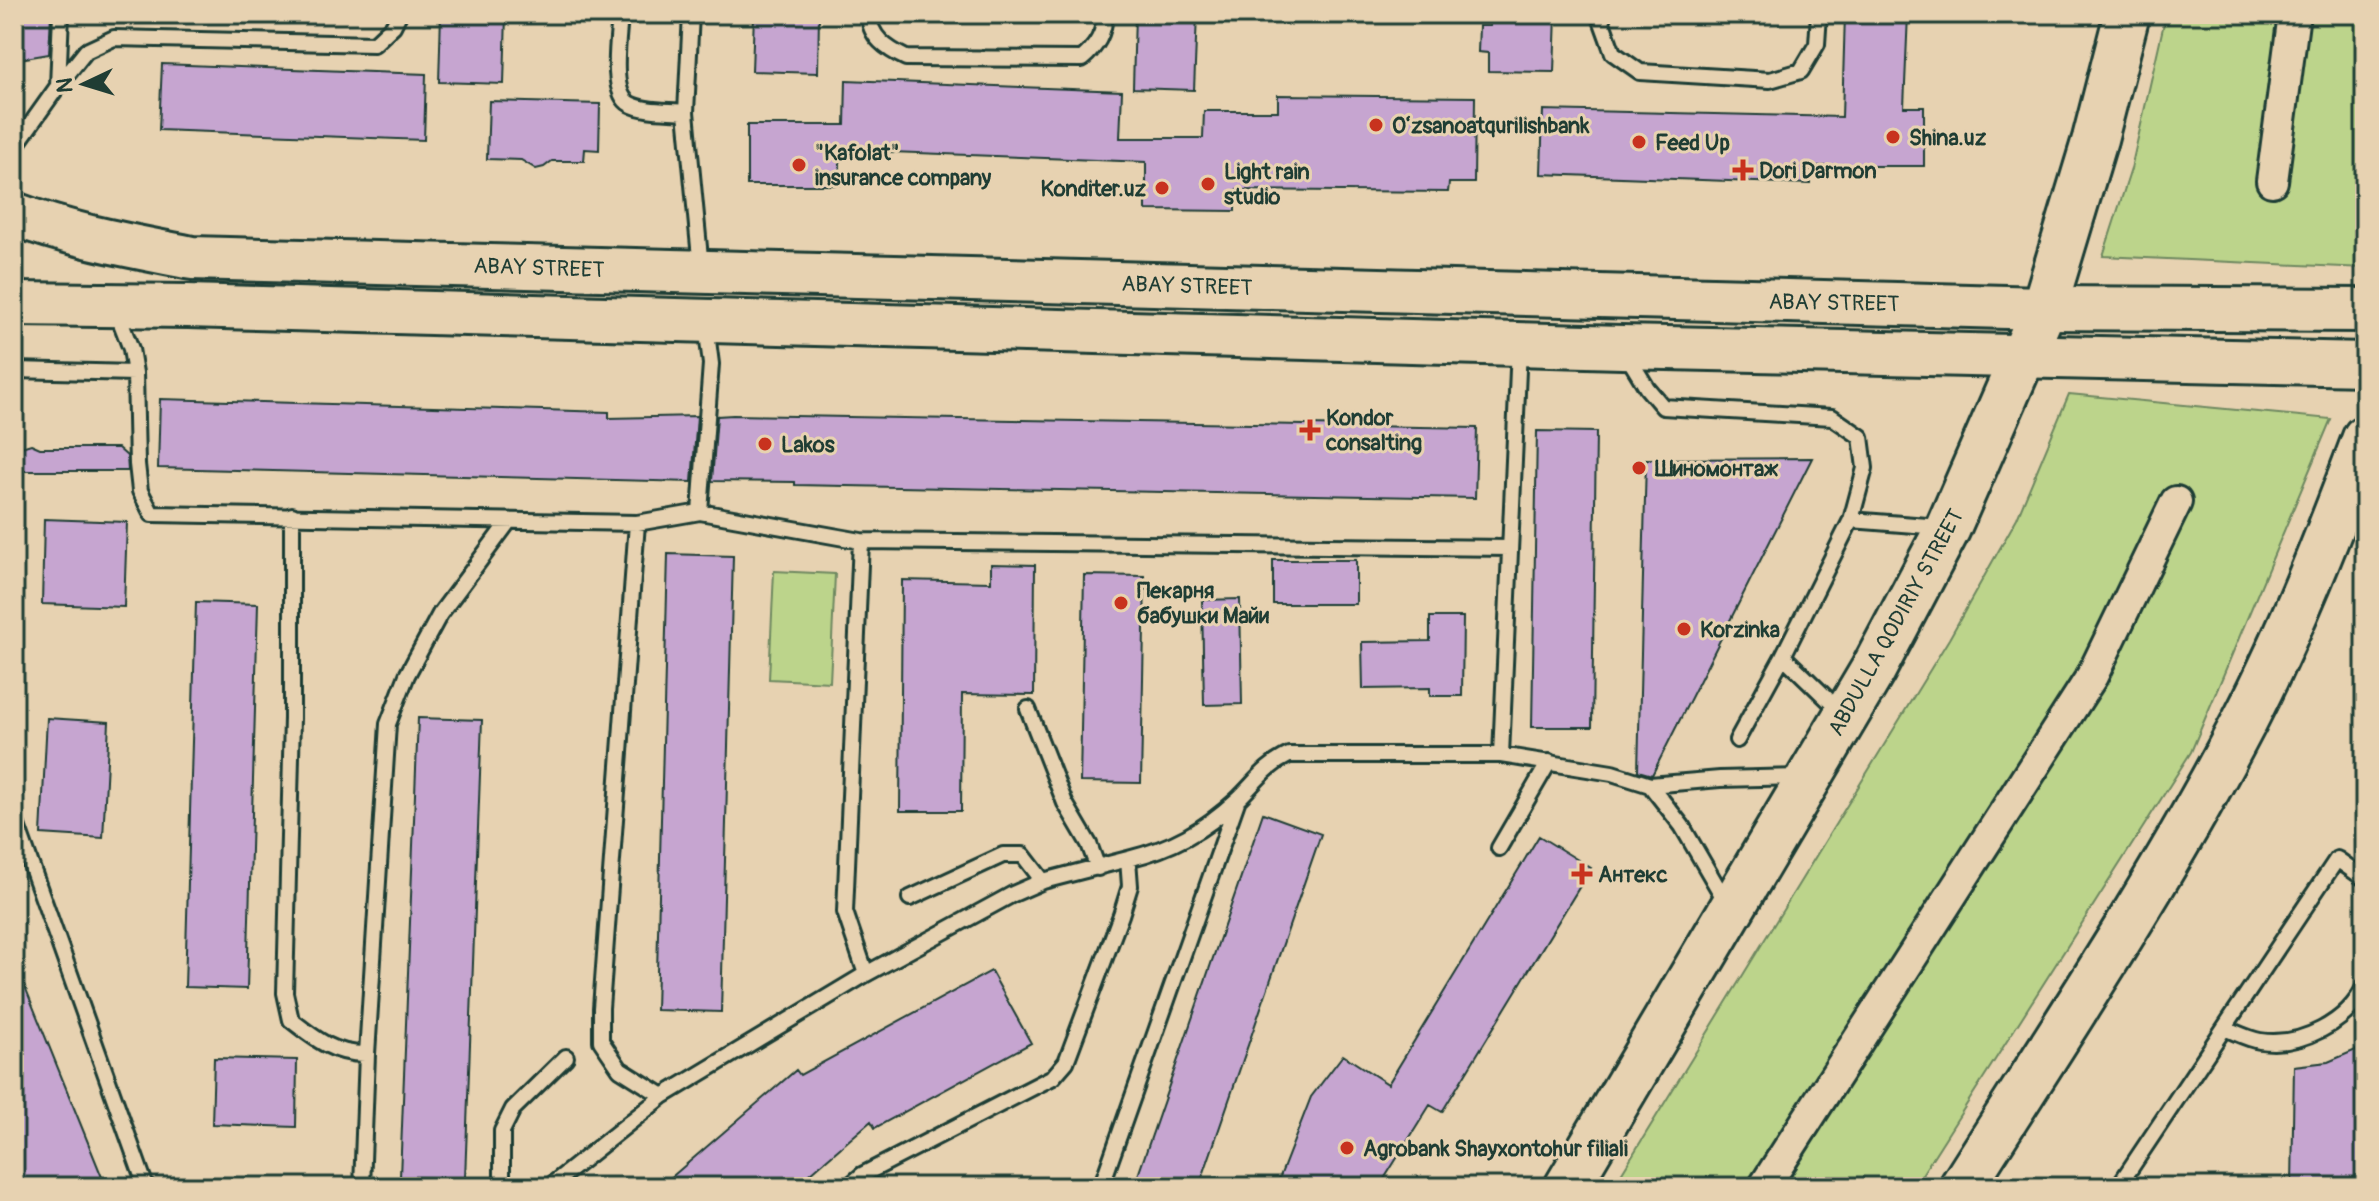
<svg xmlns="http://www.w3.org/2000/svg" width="2379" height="1201" viewBox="0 0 2379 1201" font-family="Pangolin,sans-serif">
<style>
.green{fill:#bcd48b;stroke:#6e8860;stroke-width:2}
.building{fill:#c6a5d0;stroke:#1f3d34;stroke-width:2}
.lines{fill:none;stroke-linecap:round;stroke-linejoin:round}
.lane-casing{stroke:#1f3d34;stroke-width:20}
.street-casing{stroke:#1f3d34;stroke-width:36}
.secondary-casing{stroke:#1f3d34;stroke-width:48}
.primary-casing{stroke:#1f3d34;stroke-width:50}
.lane{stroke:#e7d2b1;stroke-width:14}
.street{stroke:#e7d2b1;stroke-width:30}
.secondary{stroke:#e7d2b1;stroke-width:42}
.primary{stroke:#e7d2b1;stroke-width:44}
.poi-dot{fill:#c8321e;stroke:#e7d2b1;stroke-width:3}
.labels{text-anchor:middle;stroke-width:6;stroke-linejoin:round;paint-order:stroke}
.poi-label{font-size:22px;font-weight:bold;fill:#1f3d34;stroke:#e7d2b1;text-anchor:start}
.street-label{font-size:22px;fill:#1f3d34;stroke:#e7d2b1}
</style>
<rect width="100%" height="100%" fill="#e7d2b1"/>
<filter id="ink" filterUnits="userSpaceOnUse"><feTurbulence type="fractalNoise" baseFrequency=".0125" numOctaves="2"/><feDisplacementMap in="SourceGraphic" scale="16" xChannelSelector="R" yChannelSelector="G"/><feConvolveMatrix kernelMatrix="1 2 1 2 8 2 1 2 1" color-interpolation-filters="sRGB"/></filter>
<g filter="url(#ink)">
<path class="green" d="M2166,14h199v254l-262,-12 28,-87z
M2069,394l262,25 -140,333 -277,435h-301l336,-548 68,-121z
M774,571l61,3 -5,108 -61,-3z"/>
<path class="building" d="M14,14h37l-2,40 -35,6z
M441,14h65l-2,70 -65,-2z
M754,14h65l-1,59 -66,-2z
M1135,14h62l-3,76 -61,-2z
M1490,14h66l-2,58 -66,-1v-18l-10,-1 1,-26h11z
M1845,14h63l-4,93h20v59h-114v18l-269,-10 2,-64 299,7z
M162,64l264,10 -2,66 -265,-10z
M846,80l276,11 -2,47h83l1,-27h74v-16l197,2 -1,86h-25l-1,9 -213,-2v21l-89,-1v-48l-306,-12v35h-93v-60h98z
M489,101l111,3 -1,46 -14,-1 -1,12h-32l-8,6 -8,2 -15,-9 -34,-1z
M160,399l449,13v6l88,-2 -5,66 -534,-14z
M733,415l744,13 -2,70 -680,-13v-3l-83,-1 5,-65z
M1537,431l59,1 -4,295h-60z
M31,444l9,4h78l9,8 1,15h-110v-23z
M1812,458l-160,317 -14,-4 8,-312z
M44,519l83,3 -3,85 -82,-3z
M668,554l65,2 -12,456 -65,-2z
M1273,560h83v44h-83z
M991,564l44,1 -1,130 -72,-1 -1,117h-61l2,-231 89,2z
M1084,575l61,1 -4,207 -61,-1z
M1240,599l2,105 -38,1 -2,-105z
M196,602l62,2 -11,385 -62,-2z
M1430,617h33l-1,79h-32v-8l-67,1 -1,-47 68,-1z
M47,718l62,4 -6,116 -62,-4z
M418,718l64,2 -17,459 -65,-2z
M1263,813l58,21 -122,353h-65z
M1539,836l52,32 -149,244 -12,-7 -51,82h-103l35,-90 32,-42 45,29z
M14,962h1l91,225h-83l-9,-22z
M991,971l40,72 -156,85 -4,-7 -76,66h-135l136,-117 4,5z
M2365,1046v141h-73l2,-121 34,-4z
M214,1058l83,2 -1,67 -84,-3z"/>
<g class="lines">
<defs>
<path id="lane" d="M620,14c-1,22 -11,79 10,90 15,8 39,6 56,8
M691,14l-5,98 15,156
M869,14c0,23 18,35 37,44l176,1c15,-13 22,-25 23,-45
M1599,14l14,39 27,19 130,8 31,-9 16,-27 2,-30
M58,86l28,-35 28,-13 260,6 19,-18 6,-12
M14,148l44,-62 3,-72
M116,310l15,39 4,24 2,91 3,27 12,23 485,9 63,-11 161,29 649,7
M1625,352l22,36 16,19 169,10 29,20 4,31 -14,52 -68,136 59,57
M14,370l121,3
M700,512l11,-148 -5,-39
M292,515v203l-7,275 6,27c24,19 44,35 76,34
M1851,520l89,7
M637,523l-36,485v33l19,28 43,27
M861,541l-16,371 21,62
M1028,709l37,94 24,41 9,24
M1737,740l46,-84
M1501,755l18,-408
M1650,785l32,41 44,76
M14,817l132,370
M1499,848l50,-86
M1128,859c45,-11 75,-28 109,-59 19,-18 27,-33 52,-45h212l111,18 38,12 70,-6 81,-2
M910,898l93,-43h20l20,26
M2224,1028c11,4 24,11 36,13 40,6 89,-18 105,-56
M362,1187l5,-133 21,-330 19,-49 33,-61 69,-93
M502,1187v-56l11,-22 53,-52
M549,1187l114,-91 203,-122 147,-80 30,-13 85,-22 2,27 -9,29 -55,147 -13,15 -191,98 -14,12
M1101,1187l137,-388
M2118,1187l219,-328 28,20"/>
<path id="street" d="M2272,181l22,-167
M1764,1187l328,-511 84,-174"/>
<path id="secondary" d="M14,214c58,22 118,32 178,44l1852,50 321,2
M14,304l174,2 1434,41 743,17"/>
<path id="primary" d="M1567,1187l306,-517 75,-142 96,-220 51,-169 32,-125
M1962,1187c97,-153 198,-304 282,-465 47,-91 85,-188 121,-284"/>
</defs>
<use href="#lane" class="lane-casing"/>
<use href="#street" class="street-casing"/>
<use href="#secondary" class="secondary-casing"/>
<use href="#primary" class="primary-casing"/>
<use href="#lane" class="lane"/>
<use href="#street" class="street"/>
<use href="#secondary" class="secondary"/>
<use href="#primary" class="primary"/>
</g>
</g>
<g class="poi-dot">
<circle cx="1376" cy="125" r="8"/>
<circle cx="1893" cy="137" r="8"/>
<circle cx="1639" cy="142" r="8"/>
<circle cx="799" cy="165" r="8"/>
<path d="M1739 158h8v8h8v8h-8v8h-8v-8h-8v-8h8z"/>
<circle cx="1208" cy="184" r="8"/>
<circle cx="1162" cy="188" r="8"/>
<path d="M1306 418h8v8h8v8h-8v8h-8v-8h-8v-8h8z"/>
<circle cx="765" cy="444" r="8"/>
<circle cx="1639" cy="468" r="8"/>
<circle cx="1121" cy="603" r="8"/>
<circle cx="1684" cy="629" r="8"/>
<path d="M1578 862h8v8h8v8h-8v8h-8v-8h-8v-8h8z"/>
<circle cx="1347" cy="1148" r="8"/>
</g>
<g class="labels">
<g class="poi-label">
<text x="1392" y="133">Oʻzsanoatqurilishbank</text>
<text x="1909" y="145">Shina.uz</text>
<text x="1655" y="150">Feed Up</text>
<text x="815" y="160">"Kafolat"<tspan x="815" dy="25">insurance company</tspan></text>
<text x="1759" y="178">Dori Darmon</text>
<text x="1224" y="179">Light rain<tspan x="1224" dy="25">studio</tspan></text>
<text x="1146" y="196" text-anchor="end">Konditer.uz</text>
<text x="1326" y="425">Kondor<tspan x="1326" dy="25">consalting</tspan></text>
<text x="781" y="452">Lakos</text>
<text x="1655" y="476">Шиномонтаж</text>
<text x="1137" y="598">Пекарня<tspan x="1137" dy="25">бабушки Майи</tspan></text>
<text x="1700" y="637">Korzinka</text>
<text x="1598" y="882">Антекс</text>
<text x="1363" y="1156">Agrobank Shayxontohur filiali</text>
</g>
<g class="street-label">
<text transform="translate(539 267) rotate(2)" y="8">ABAY STREET</text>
<text transform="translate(1187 285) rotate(2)" y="8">ABAY STREET</text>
<text transform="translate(1834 302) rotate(1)" y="8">ABAY STREET</text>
<text transform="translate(1895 622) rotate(-61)" y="8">ABDULLA QODIRIY STREET</text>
</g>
</g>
<rect width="2379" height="1201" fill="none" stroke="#e7d2b1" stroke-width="48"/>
<rect x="24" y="24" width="2331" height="1153" fill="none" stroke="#1f3d34" stroke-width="3" filter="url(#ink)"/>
<g transform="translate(84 84) rotate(266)" stroke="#e7d2b1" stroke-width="6" paint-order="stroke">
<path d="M0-6L14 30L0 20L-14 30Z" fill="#1f3d34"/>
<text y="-12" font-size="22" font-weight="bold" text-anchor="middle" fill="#1f3d34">N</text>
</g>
</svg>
